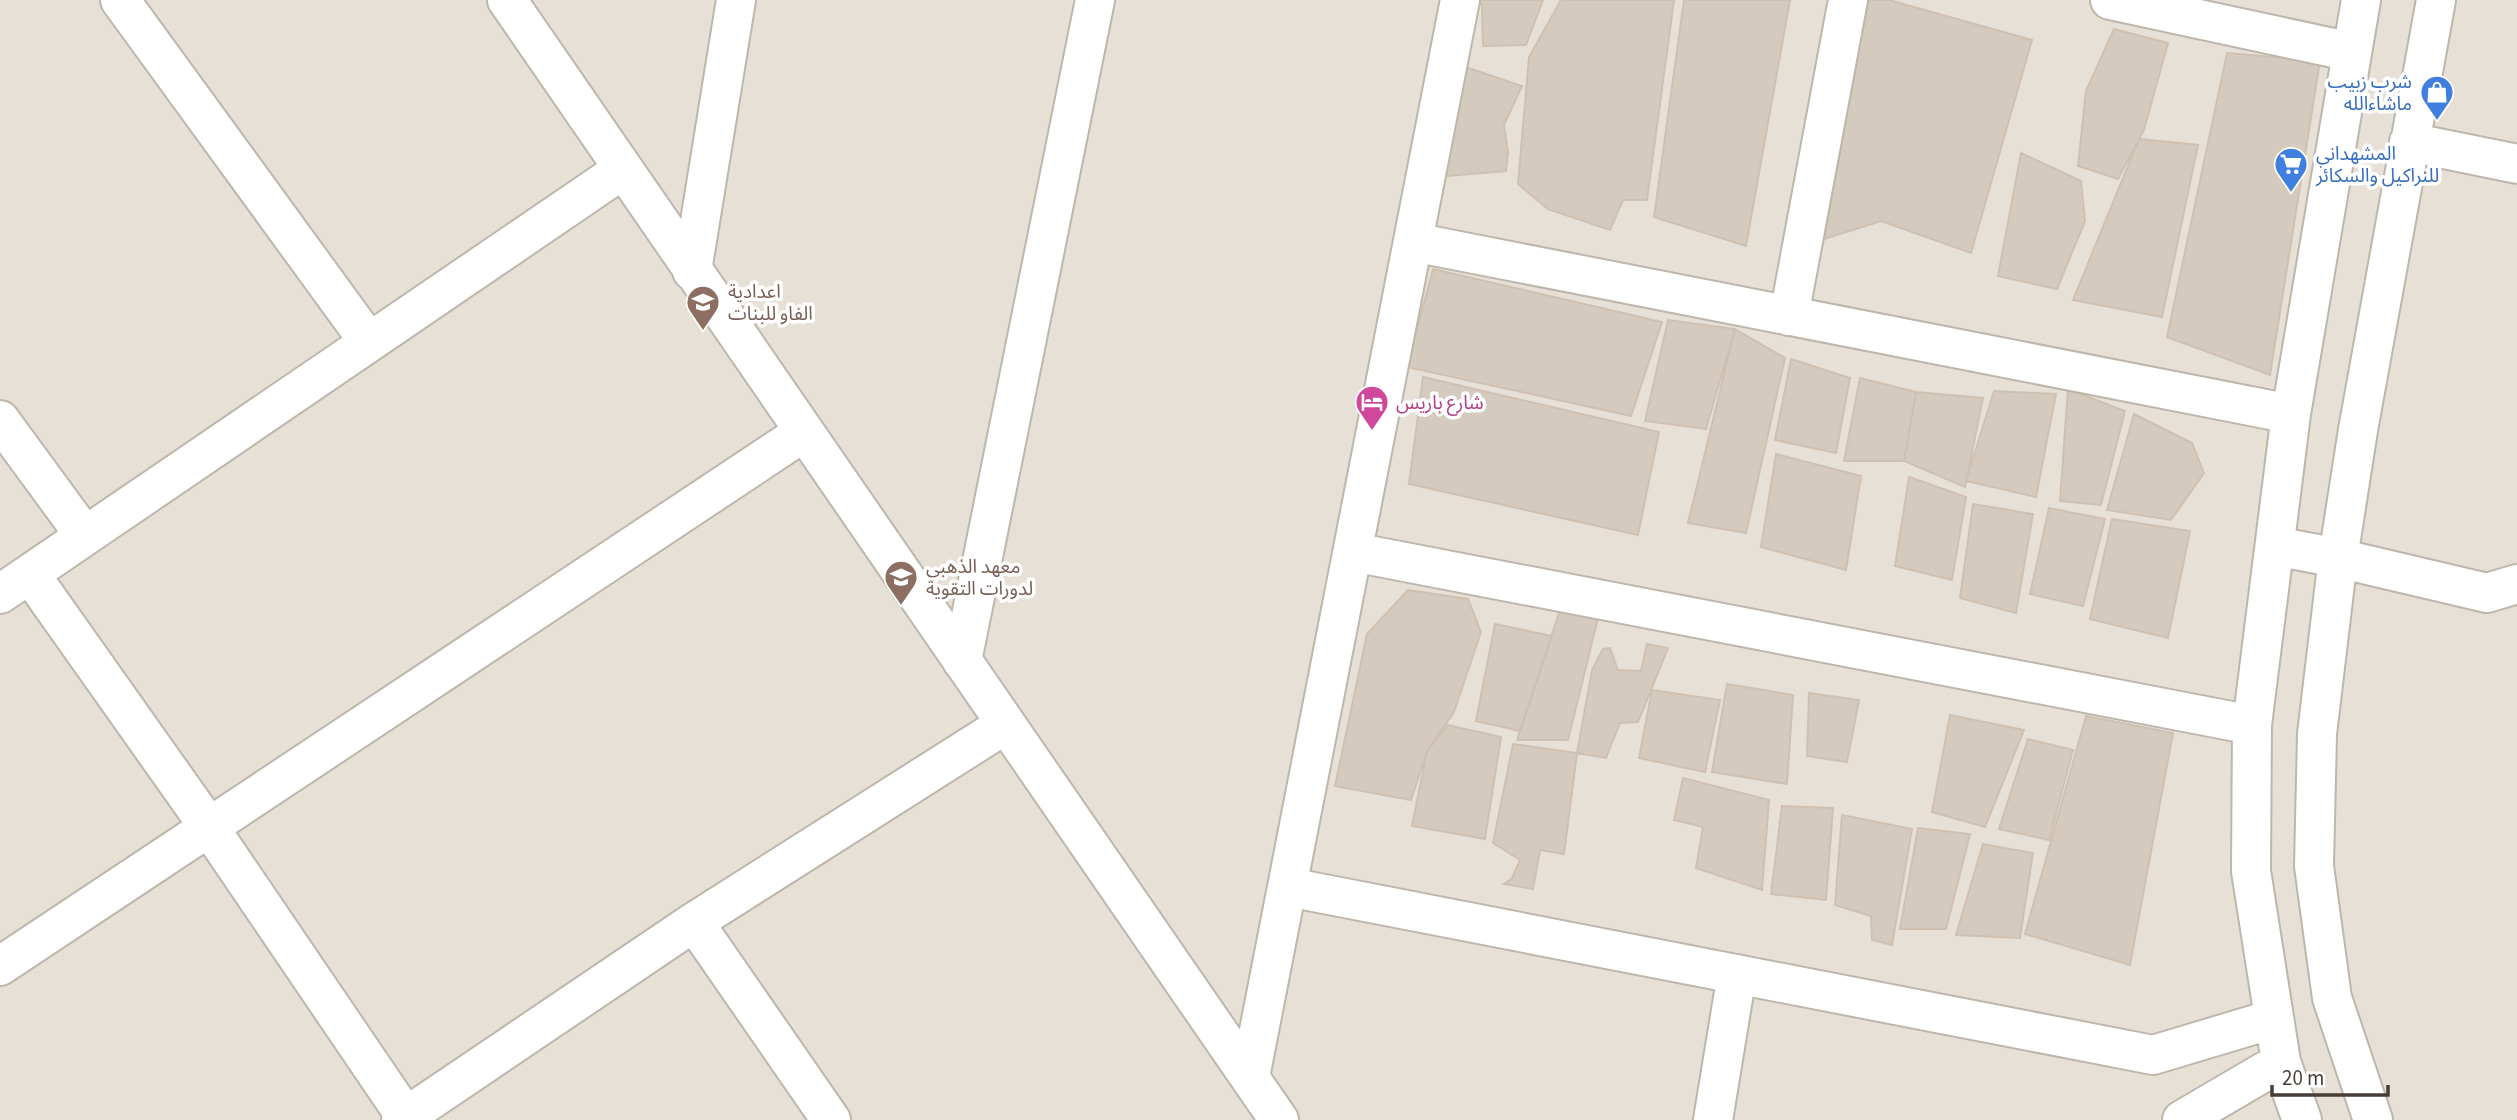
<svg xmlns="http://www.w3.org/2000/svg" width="2517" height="1120" viewBox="0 0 2517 1120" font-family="'Source Sans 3','Noto Sans Arabic',sans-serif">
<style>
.residential{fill:#e7e0d7}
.building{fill:#d5cabe;stroke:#cfc1b2;stroke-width:2}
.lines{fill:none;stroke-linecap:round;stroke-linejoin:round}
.minor-casing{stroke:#bfb6ab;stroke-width:42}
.minor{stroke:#fff;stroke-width:38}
.labels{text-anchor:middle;stroke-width:7;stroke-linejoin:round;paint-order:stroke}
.shop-label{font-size:19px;fill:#366cbe;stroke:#fff;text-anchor:end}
.education-label{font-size:19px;fill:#785e54;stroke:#fff;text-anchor:start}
.hotel-label{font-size:19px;fill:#b23c85;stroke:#fff;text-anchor:start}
</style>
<rect width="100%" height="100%" fill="#f4efe9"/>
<path class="residential" d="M0,0h2517v1120h-2517z"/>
<path class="building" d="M1471,0h72l-17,45 -43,1 -1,-41z
M1561,0h113l-27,200h-24l-13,30 -62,-21 -30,-25 11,-127z
M1684,0h106l-44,246 -92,-29z
M1868,0h21l143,40 -61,213 -90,-32 -57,18z
M2114,29l54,14 -24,87 -26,49 -40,-13 8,-75z
M2227,53l93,8 -50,314 -103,-38z
M1448,61l74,25 -18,39 4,27 -2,19 -71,6z
M2139,139l59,6 -36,172 -89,-17z
M2021,153l60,28 4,40 -28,68 -59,-13z
M1433,269l229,53 -31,94 -224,-49z
M1668,320l67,9 -29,100 -61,-8z
M1735,329l50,29 -39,175 -58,-10z
M1791,359l59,19 -14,75 -61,-13z
M1423,377l236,55 -21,103 -229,-51z
M1860,378l56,14 -12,69h-60z
M2068,389l57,22 -24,94 -41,-4z
M1994,391l62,3 -20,103 -70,-16z
M1916,392l67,6 -18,89 -61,-26z
M2134,414l58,29 12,30 -33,47 -64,-10z
M1776,454l85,22 -15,94 -85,-23z
M1909,477l57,20 -14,83 -57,-14z
M1973,504l60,10 -17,99 -56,-15z
M2049,508l56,11 -22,87 -53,-12z
M2112,519l78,12 -22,107 -78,-19z
M1408,590l60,9 13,33 -27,80 -27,39 -16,49 -76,-14 32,-152z
M1563,601l37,9 -32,130h-51z
M1495,624l57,12 -32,95 -44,-10z
M1647,644l21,4 -30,74 -18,1 -14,35 -29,-5 15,-83 11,-21 7,-1 8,22 23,1z
M1727,684l66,11 -6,89 -75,-12z
M1652,690l68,10 -15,72 -66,-14z
M1809,693l50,7 -12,62 -40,-6z
M1950,715l74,15 -39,97 -53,-15z
M2086,716l87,17 -43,232 -105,-31z
M1448,725l53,12 -16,102 -73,-13 15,-75z
M2028,739l45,11 -24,90 -50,-11z
M1513,744l64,9 -13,101 -24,-4 -7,39 -29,-5 8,-6 8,-18 -27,-17z
M1683,778l86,22 -7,90 -66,-22 7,-41 -29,-7z
M1782,806l51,2 -7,92 -55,-6z
M1842,815l70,14 -20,116 -20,-5 -1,-24 -36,-11z
M1918,828l52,6 -24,95h-46z
M1983,844l50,9 -13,85 -64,-3z"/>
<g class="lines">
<defs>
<path id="minor" d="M120,0l249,342
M507,0l772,1120
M2110,0l242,52
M2409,142l108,22
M1413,242l878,172
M692,271l44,-271
M1789,316l59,-316
M0,420l85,116
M2275,546l63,12 149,35 30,-9
M1353,552l899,173
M30,574l179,253 199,293
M0,594l622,-424
M962,661l133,-661
M1288,887l865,168 120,-36
M694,922l137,198
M0,966l804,-534
M1250,1077l210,-1077
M401,1120l293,-198 312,-198
M1713,1120l24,-146
M2182,1120l99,-58
M2302,1120l-21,-58 -30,-191 1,-146 39,-311 70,-414
M2373,1120l-41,-122 -18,-132 3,-132 21,-176 20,-128 78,-430"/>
</defs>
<use href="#minor" class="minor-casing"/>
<use href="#minor" class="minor"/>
</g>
<defs>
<symbol id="shop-pin" viewBox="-11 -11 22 30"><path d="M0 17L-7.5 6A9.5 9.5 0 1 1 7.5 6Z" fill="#3f7fe0" stroke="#fff"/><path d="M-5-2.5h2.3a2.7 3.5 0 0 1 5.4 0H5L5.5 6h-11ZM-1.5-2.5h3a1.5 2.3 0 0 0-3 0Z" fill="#fff"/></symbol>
<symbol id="supermarket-pin" viewBox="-11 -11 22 30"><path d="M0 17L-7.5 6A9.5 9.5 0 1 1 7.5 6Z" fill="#3f7fe0" stroke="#fff"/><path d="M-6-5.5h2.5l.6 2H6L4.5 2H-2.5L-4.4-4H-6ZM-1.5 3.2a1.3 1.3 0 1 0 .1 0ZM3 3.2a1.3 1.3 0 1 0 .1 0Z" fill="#fff"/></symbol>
<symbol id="school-pin" viewBox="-11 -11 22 30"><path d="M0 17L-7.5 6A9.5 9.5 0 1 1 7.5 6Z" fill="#8d6e63" stroke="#fff"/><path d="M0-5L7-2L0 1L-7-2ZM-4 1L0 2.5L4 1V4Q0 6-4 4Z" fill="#fff"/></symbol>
<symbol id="hotel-pin" viewBox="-11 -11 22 30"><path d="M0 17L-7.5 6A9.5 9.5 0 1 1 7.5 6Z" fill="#d1479c" stroke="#fff"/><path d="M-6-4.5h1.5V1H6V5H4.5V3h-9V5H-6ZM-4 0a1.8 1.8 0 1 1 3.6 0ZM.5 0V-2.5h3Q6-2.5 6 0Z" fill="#fff"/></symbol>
</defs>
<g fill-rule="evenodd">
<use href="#shop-pin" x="2418" y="73" width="38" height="52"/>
<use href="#supermarket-pin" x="2272" y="145" width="38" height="52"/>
<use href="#school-pin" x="684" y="283" width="38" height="52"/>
<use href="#hotel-pin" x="1353" y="383" width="38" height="52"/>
<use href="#school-pin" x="882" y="558" width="38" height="52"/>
</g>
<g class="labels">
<g class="shop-label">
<text x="2412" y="88">شرب زبيب<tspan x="2412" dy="22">ماشاءالله</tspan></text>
<text x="2316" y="160" text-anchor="start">المشهداني<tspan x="2316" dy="22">للنراكيل والسكائر</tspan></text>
</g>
<g class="education-label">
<text x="728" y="298">اعدادية<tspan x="728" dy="22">الفاو للبنات</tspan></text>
<text x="926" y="573">معهد الذهبي<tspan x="926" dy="22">لدورات التقوية</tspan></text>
</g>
<g class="hotel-label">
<text x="1396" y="409">شارع باريس</text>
</g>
</g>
<path d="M2272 1085v10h116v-10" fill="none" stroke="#473f37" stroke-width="3.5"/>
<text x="2282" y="1085" font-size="21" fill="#473f37" stroke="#ffffff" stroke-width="5" paint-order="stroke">20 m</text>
</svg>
